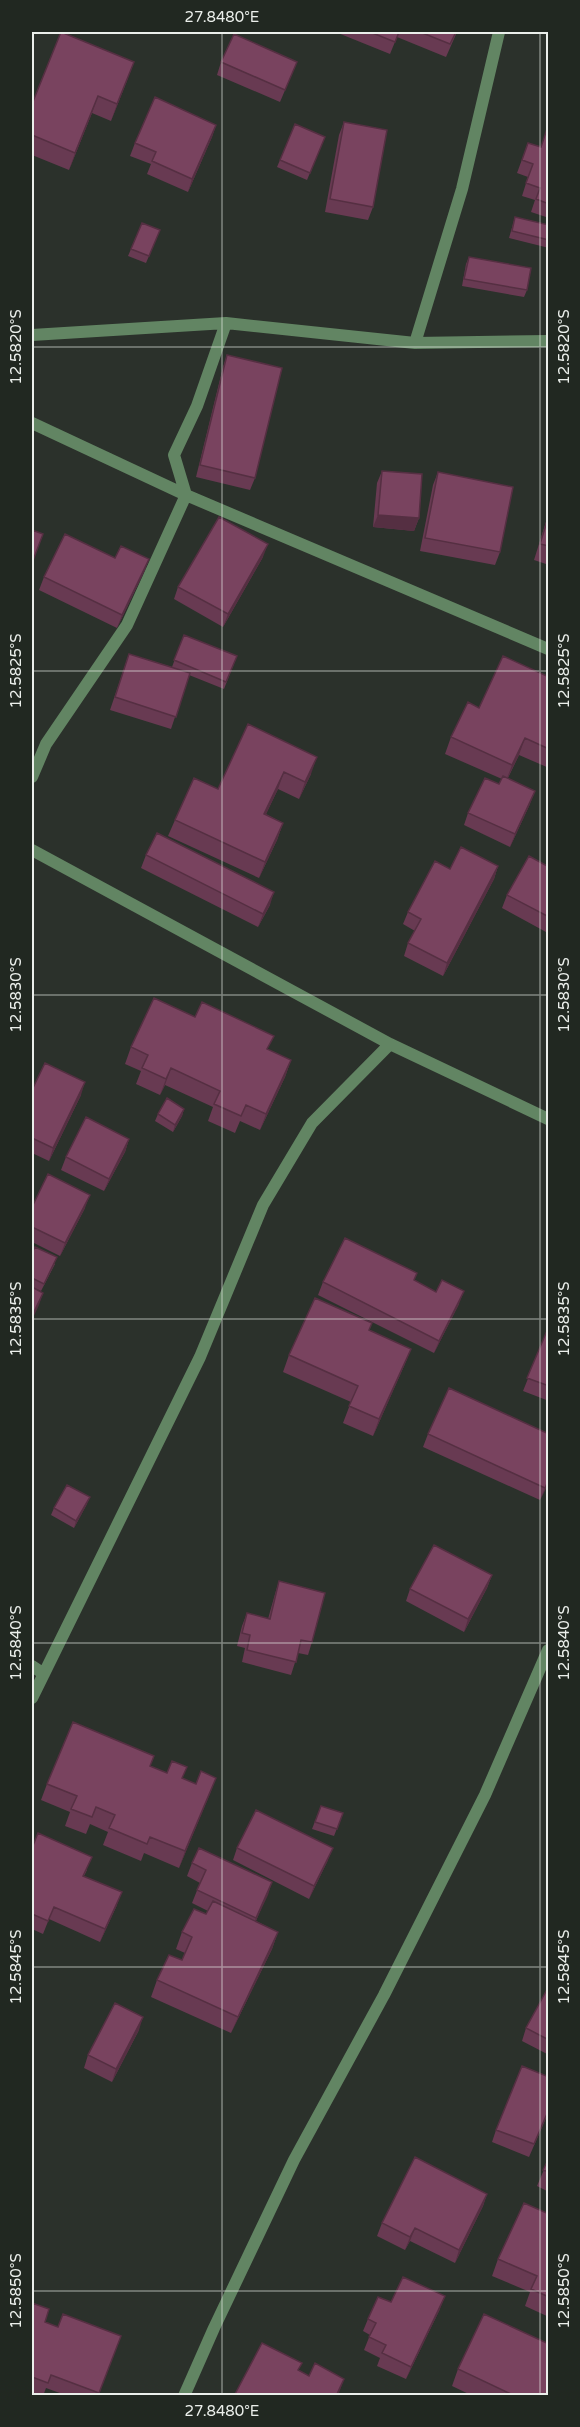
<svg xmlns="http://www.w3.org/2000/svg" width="580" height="2427" viewBox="0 0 580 2427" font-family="'Varela Round',sans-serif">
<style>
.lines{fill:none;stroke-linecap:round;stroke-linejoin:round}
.minor{stroke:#628563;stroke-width:12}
.wall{fill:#683a52}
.shaded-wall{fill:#552f42}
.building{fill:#79435f;stroke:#552f42;stroke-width:1.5}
.ticks{fill:none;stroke:#ebefeb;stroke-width:1.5;stroke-opacity:0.45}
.neatline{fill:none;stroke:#ebefeb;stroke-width:2}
.ticks-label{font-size:15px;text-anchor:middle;fill:#ebefeb}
</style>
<rect width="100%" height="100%" fill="#2b312b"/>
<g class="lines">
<path class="minor" d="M32,335l194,-12 189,20 133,-2
M415,343l47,-154 37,-157
M32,423l154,72 362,154
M32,777l14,-33 81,-119 59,-130 -12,-40 23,-49 29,-83
M32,850l358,194 158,75
M32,1666l12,8
M32,1698l168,-341 63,-152 49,-82 78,-79
M184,2396l30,-68 80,-168 90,-165 101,-200 63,-145"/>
</g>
<path class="wall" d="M339,32h118l-11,25 -49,-20 -7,17 -52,-21z
M221,62h76l-17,40 -63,-27z
M128,78l-17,43 -19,-8 -23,57 -37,-15v-51z
M344,122l29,85 -5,13 -43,-8 14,-77z
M216,125l-4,12 -24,55 -41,-18 4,-10 -21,-8 5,-13z
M549,130v88l-18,-6 4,-12 -13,-4 6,-19 -11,-4 11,-30 13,4z
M322,144l-15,36 -30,-13 3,-7z
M515,217l34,8v23l-40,-10z
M160,230l-14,33 -18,-7 3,-7z
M469,257l58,33 -3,7 -62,-11 4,-22z
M227,355l28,123 -5,12 -54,-13 27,-110z
M382,471l37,47 -5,13 -41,-4 4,-44z
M438,472l62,80 -5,13 -75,-14 13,-66z
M549,512v53l-15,-5z
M263,557l-40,70 -49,-28 4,-12z
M149,559l-5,13 -27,56 -78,-38 5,-13z
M184,635l53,21 -13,33 -35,-14 -18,54 -61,-19 19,-56 43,13z
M549,677v91l-30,-13 -11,23 22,26 -20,43 -46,-22 4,-12 31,-29 3,-5 -57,-25 6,-17 28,-29z
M248,724l63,50 -12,25 -21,-10 -12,25 17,9 -6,17 -18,38 -91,-42 7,-16 43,-31z
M146,855l124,50 -12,22 -117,-59z
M498,866l-4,13 -51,97 -39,-20 4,-13 7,-12 -12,-7 5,-12z
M549,867v61l-3,4 -44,-24 5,-13z
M131,1047l138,3 22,10 -6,17 -25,53 -20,-9 -5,12 -27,-12 5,-14 -48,-22 -5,10 -24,-11 5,-13 -16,-7z
M32,1090l49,5 -32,66 -17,-8z
M184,1109l-2,7 -9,16 -18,-11 3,-7z
M129,1139l-4,13 -21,39 -43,-21 5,-13z
M32,1207l53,1 -25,48 -28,-14z
M32,1253l23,11 -14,27 -9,-4z
M323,1282l136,22 -25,49 -116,-58z
M549,1326v75l-26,-10z
M369,1330l42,19 -7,17 -31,70 -30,-13 8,-21 -68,-30 6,-17z
M428,1434h121v48l-9,18 -117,-53z
M87,1504l-13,24 -23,-13 3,-7z
M492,1575l-5,13 -23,44 -58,-31 4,-12z
M279,1581l33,61 -4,13 -10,-2 -7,22 -49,-13 3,-14 -8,-2 5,-20 5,-13 21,6 7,-25z
M150,1766l46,18 20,-6 -37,90 -35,-15 -3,8 -38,-16 5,-13 -18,-8 -4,10 -21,-8 5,-14 -29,-12 6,-16z
M321,1806l22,7 -9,23 -22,-7z
M32,1848l55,22 -3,6 33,29 -17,37 -51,-23 -6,15 -11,-5z
M237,1848l91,12 -19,39 -76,-39z
M192,1863l80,19 -16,39 22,11 -6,17 -41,84 -80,-36 6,-17 25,-20 3,-7 -9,-4 6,-17 24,-18 2,-3 -16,-8 8,-20 -13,-7z
M549,1986v69l-27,-14 4,-13z
M139,2030l-27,52 -28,-14 4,-13z
M549,2077v34l-20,46 -37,-15 4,-12z
M549,2158v34l-12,-6z
M487,2194l-4,12 -28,57 -45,-22 -5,9 -28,-14 5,-13z
M549,2214v103l-24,-11 5,-14 -38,-16 6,-17z
M391,2302l49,7 -34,70 -29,-13 3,-8 -16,-8 6,-15 -7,-4 5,-12z
M32,2303l13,19 13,5 63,9 -23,60h-30l-22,-8 -3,8 -11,-4z
M458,2369l91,27h-76l-21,-10z"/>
<path class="shaded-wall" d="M134,62l-6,16 -17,43 6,-17z
M98,96l-6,17 -23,57 6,-17z
M216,125l-4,12 -24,55 4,-13z
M378,515l41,3 -5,13 -41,-4z
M268,544l-5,13 -40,70 5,-13z
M149,559l-5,13 -27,56 5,-13z
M525,738l-6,17 -13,26 6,-16z
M317,757l-6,17 -12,25 6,-17z
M284,772l-6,17 -20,42 6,-17z
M535,791l-5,13 -20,43 5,-13z
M283,823l-6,17 -18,38 6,-16z
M498,866l-4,13 -51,97 4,-13z
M274,892l-4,13 -12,22 5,-13z
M291,1060l-6,17 -25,53 6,-16z
M171,1068l-6,17 -5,10 6,-16z
M85,1082l-4,13 -32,66 4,-13z
M184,1109l-2,7 -9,16 2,-7z
M129,1139l-4,13 -21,39 5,-12z
M90,1195l-5,13 -25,48 5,-13z
M464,1291l-5,13 -25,49 5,-12z
M43,1293l-4,12 -7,15v-4z
M411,1349l-7,17 -31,70 6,-17z
M549,1479v3l-9,18 5,-12z
M90,1497l-3,7 -13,24 2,-7z
M492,1575l-5,13 -23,44 4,-13z
M216,1778l-6,16 -31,74 6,-17z
M333,1848l-5,12 -19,39 5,-13z
M272,1882l-4,13 -17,36 5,-13z
M122,1892l-5,13 -17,37 5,-13z
M278,1932l-6,17 -41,84 7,-16z
M143,2017l-4,13 -27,52 4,-13z
M487,2194l-4,12 -28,57 4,-13z
M415,2228l-5,13 -5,9 5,-13z
M445,2296l-5,13 -34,70 5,-12z
M344,2379l-6,17h-2z"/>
<path class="building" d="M61,32l73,30 -17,42 -19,-8 -23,57 -43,-18v-31z
M370,32h29l-4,10z
M420,32h36l-6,12z
M234,34l63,28 -12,28 -64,-28z
M155,97l61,28 -24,54 -40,-18 4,-9 -21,-9z
M344,122l43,8 -14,77 -43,-8z
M295,124l30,13 -15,36 -30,-13z
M547,129l2,1v74l-13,-5 4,-11 -14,-5 7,-19 -11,-4 6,-17 13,4z
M515,217l34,8v15l-37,-9z
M142,223l18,7 -11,26 -18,-7z
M469,257l62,11 -4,22 -63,-11z
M227,355l55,13 -27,110 -55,-13z
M382,471l40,3 -3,44 -41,-3z
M438,472l75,15 -13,65 -75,-14z
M549,515v31l-9,-2z
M219,517l49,27 -40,70 -50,-27z
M32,530l11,4 -11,29z
M65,534l50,24 6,-12 28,13 -27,56 -78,-38z
M184,635l53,21 -11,26 -52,-22z
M129,654l61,19 -14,44 -61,-20z
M503,656l46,21v72l-24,-11 -13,27 -61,-28 17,-35 11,6z
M248,724l69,33 -12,25 -21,-10 -20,42 19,9 -18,39 -90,-42 19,-42 24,11z
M503,776l32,15 -20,43 -47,-21 17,-35 14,6z
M157,833l117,59 -11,22 -117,-59z
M461,847l37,19 -51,97 -39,-20 13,-24 -13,-7 27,-51 15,8z
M529,856l20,11v50l-42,-22z
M154,998l41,19 7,-15 72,34 -7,13 24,11 -25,54 -20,-9 -5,11 -27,-12 6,-13 -49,-23 -5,11 -24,-11 6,-13 -17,-8z
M45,1063l40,19 -32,66 -21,-10v-48z
M167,1098l17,11 -9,16 -17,-11z
M86,1117l43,22 -20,40 -43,-22z
M48,1174l42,21 -25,48 -33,-16v-20z
M345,1238l72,35 -3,7 22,12 6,-12 22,11 -25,50 -116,-59z
M35,1247l22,10 -13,27 -12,-6v-25z
M32,1287l11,6 -11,23z
M315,1298l57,25 -3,7 42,19 -32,70 -30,-13 9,-20 -69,-31z
M549,1326v60l-22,-8z
M449,1388l100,46v45l-4,9 -117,-54z
M67,1485l23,12 -14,24 -22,-13z
M434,1545l58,30 -24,44 -58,-30z
M279,1581l46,12 -13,49 -11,-2 -5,22 -49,-12 3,-15 -8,-2 5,-20 23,6z
M73,1722l81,34 -4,10 17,7 5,-12 15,6 -5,11 14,6 5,-13 15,7 -31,73 -35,-14 -3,7 -38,-16 6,-13 -19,-8 -4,10 -21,-8 6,-13 -30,-12z
M321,1806l22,7 -6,16 -22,-7z
M256,1810l77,38 -19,38 -77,-38z
M38,1833l54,24 -9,19 39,16 -17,37 -51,-22 -6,14 -16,-7v-66z
M199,1848l73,34 -16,36 -59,-28 9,-20 -14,-7z
M213,1901l65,31 -40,85 -81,-37 12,-25 13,5 10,-23 -10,-5 12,-23 12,5z
M549,1986v54l-23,-12z
M115,2003l28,14 -27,52 -28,-14z
M522,2066l27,11v32l-15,35 -38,-14z
M415,2157l72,37 -28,56 -44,-22 -5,9 -28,-14z
M549,2158v14l-6,-2z
M524,2203l25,11v83l-18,-8 6,-13 -39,-17z
M403,2277l42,19 -34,71 -29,-14 4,-8 -17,-8 7,-14 -8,-4 10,-22 13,5z
M32,2303l17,6 -4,13 13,5 5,-13 58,22 -22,57 -48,-18 -3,8 -16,-6z
M484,2314l65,30v52h-34l-57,-27z
M262,2343l40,20 -4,7 11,6 6,-13 29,16 -8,17h-102z"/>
<path class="ticks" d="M222,32v2364M540,32v2364M32,347h516M32,671h516M32,995h516M32,1319h516M32,1643h516M32,1967h516M32,2291h516"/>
<rect width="580" height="2427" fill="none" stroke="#212821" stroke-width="66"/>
<rect x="33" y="33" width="514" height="2361" class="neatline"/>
<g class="ticks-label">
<text x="222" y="22">27.8480°E</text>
<text transform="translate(16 347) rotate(-90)" y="5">12.5820°S</text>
<text transform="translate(564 347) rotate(-90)" y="5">12.5820°S</text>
<text transform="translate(16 671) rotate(-90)" y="5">12.5825°S</text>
<text transform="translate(564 671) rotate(-90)" y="5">12.5825°S</text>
<text transform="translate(16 995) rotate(-90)" y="5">12.5830°S</text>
<text transform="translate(564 995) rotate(-90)" y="5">12.5830°S</text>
<text transform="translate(16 1319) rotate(-90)" y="5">12.5835°S</text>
<text transform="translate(564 1319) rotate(-90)" y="5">12.5835°S</text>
<text transform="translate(16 1643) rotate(-90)" y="5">12.5840°S</text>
<text transform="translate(564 1643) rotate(-90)" y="5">12.5840°S</text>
<text transform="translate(16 1967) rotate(-90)" y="5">12.5845°S</text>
<text transform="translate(564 1967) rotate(-90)" y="5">12.5845°S</text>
<text transform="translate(16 2291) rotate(-90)" y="5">12.5850°S</text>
<text transform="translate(564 2291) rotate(-90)" y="5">12.5850°S</text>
<text x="222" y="2416">27.8480°E</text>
</g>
</svg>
